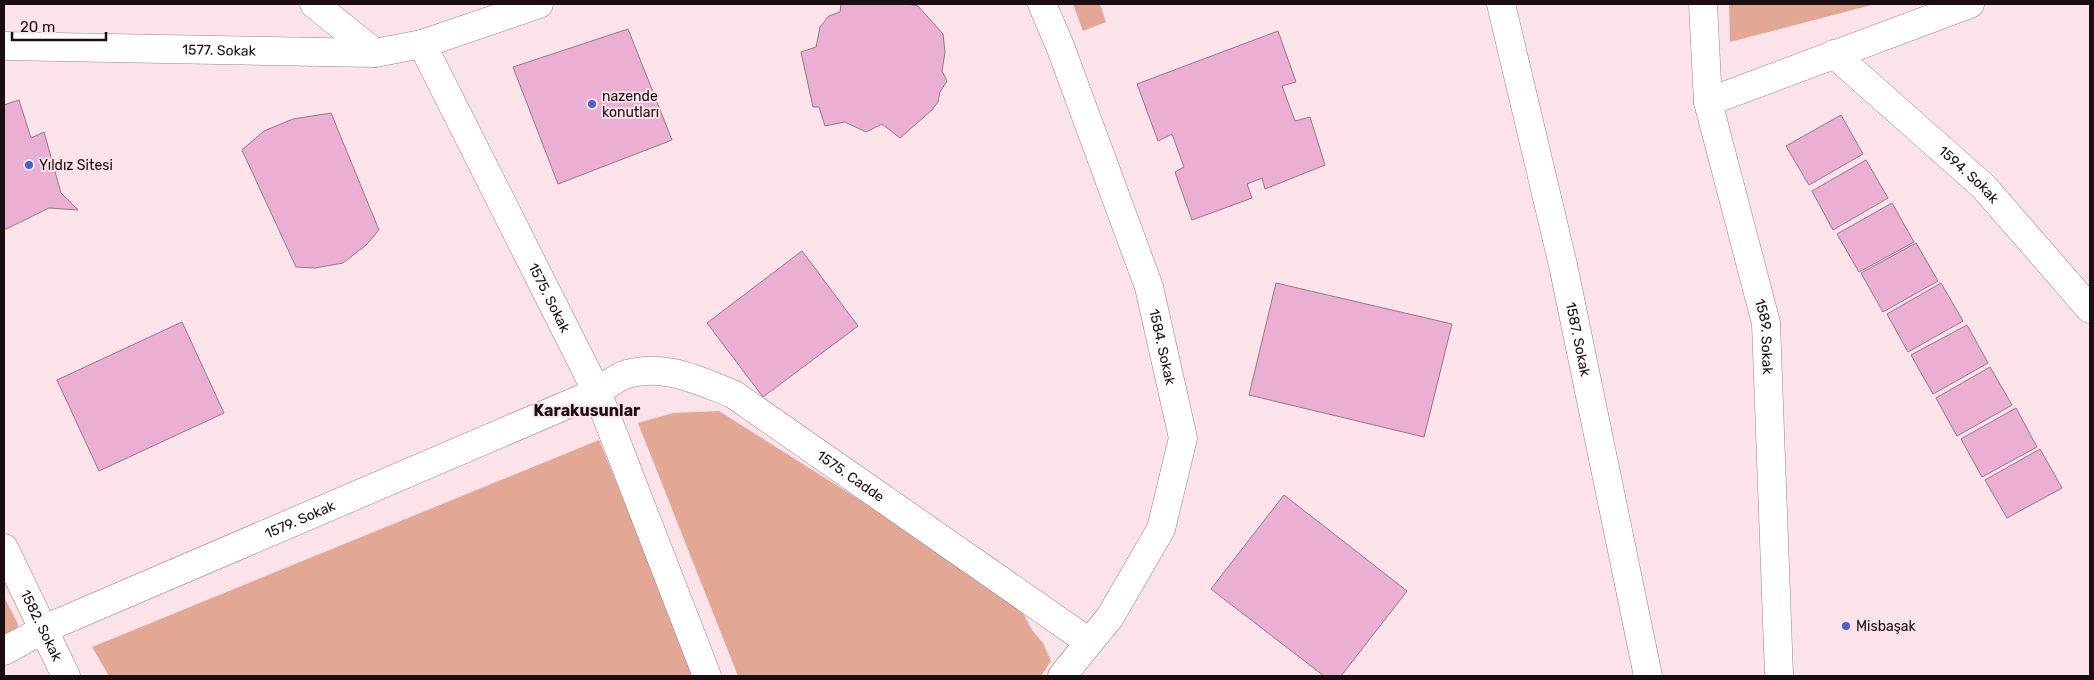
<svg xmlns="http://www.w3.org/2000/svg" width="2094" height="680" viewBox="0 0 2094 680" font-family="Rubik,sans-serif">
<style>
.green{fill:#e3a795}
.building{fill:#eaafd3;stroke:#98778b}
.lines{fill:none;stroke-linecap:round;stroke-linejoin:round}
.minor-casing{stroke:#a47e88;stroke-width:29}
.minor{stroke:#fff;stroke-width:28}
.poi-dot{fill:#4563d6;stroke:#fce2e9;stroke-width:2}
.labels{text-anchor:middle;stroke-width:4;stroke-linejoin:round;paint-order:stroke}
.street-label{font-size:14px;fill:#1b0d11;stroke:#fce2e9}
.poi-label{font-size:14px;fill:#1b0d11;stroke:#fce2e9;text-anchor:start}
.quarter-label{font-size:16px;font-weight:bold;fill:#1b0d11;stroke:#fce2e9}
</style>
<rect width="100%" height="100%" fill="#fce2e9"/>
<path class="green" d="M1073,4h27l6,18 -23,9z
M1729,4h146l-145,38z
M719,411l296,187 17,32 11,13 8,18 -10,15h-303l-100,-253 35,-10z
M599,440l97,236h-587l-17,-29z
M4,597l14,27 -1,7 -13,10z"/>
<path class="building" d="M841,4h67l10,2 25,28 2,18 -3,19 5,10 -7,11 -2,10 -6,8 -32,28 -18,-14 -16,8 -21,-10 -20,4 -6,-19h-6l-12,-55 15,-5 4,-20 9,-11 11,-4z
M628,29l44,111 -114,44 -45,-117z
M1278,31l18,51 -14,4 13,35 15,-4 15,48 -60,24 -3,-11 -15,6 5,14 -60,22 -17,-48 9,-5 -12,-33 -14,7 -21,-57z
M19,100l12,38 13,-6 17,61 17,17 -29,-2 -45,22v-125z
M331,113l48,117 -13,15 -23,18 -28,5 -19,-1 -54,-117 22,-19 29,-12z
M1841,115l22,39 -54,31 -23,-39z
M1866,160l22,38 -55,32 -21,-39z
M1892,203l22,39 -55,30 -22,-38z
M1916,243l22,38 -55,31 -22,-39z
M802,251l56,75 -95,71 -56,-74z
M1276,283l176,41 -28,113 -175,-42z
M1941,283l22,38 -55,31 -21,-38z
M182,322l42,91 -125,58 -42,-91z
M1967,325l21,38 -55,31 -22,-39z
M1990,367l22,38 -55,31 -21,-38z
M2016,408l21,39 -55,30 -21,-38z
M2040,449l22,39 -55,30 -22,-38z
M1284,495l123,96 -66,85h-17l-113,-87z"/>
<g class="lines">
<defs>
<g id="minor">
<path id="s1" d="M314,4l61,49 47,-9 175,348 110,284"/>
<path id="s2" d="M1042,4l18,42 89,241 34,151 -22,91 -51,88 -48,59"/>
<path id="s3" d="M1501,4l62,261 85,411"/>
<path id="s4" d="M1703,4l5,98 58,221 13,353"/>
<path d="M422,44l117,-40"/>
<path id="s5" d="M4,46l371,7"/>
<path id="s6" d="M1834,54l150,133 106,122"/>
<path d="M1708,102l262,-98"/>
<path id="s7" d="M4,548l62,128"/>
<path id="s8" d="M4,651l40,-22 553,-237c9,-6 20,-15 30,-18 37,-11 73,7 106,20l356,248"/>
</g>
</defs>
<use href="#minor" class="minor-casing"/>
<use href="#minor" class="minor"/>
</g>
<g class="poi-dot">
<circle cx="592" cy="104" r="5"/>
<circle cx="29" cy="165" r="5"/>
<circle cx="1846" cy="626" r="5"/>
</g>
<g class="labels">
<g class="street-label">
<text dy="5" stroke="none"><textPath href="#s5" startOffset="215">1577. Sokak</textPath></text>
<text dy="5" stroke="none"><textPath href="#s6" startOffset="181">1594. Sokak</textPath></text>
<text dy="5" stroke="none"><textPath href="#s1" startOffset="410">1575. Sokak</textPath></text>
<text dy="5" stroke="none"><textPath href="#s4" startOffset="340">1589. Sokak</textPath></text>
<text dy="5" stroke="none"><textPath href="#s3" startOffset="344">1587. Sokak</textPath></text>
<text dy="5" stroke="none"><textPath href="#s2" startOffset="364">1584. Sokak</textPath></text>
<text dy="5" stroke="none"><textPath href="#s8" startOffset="936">1575. Cadde</textPath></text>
<text dy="5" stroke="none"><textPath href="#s8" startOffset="324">1579. Sokak</textPath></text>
<text dy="5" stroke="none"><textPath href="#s7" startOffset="86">1582. Sokak</textPath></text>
</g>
<g class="poi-label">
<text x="602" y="101">nazende<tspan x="602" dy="16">konutları</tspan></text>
<text x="39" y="170">Yıldız Sitesi</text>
<text x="1856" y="631">Misbaşak</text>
</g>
<g class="quarter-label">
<text x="587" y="416">Karakusunlar</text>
</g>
</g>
<rect width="2094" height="680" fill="none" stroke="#1b0d11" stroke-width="10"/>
<path d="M12 32v8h94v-8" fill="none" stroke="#1b0d11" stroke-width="2.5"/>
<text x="20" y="32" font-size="15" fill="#1b0d11" stroke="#fce2e9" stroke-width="4" paint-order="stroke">20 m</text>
</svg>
